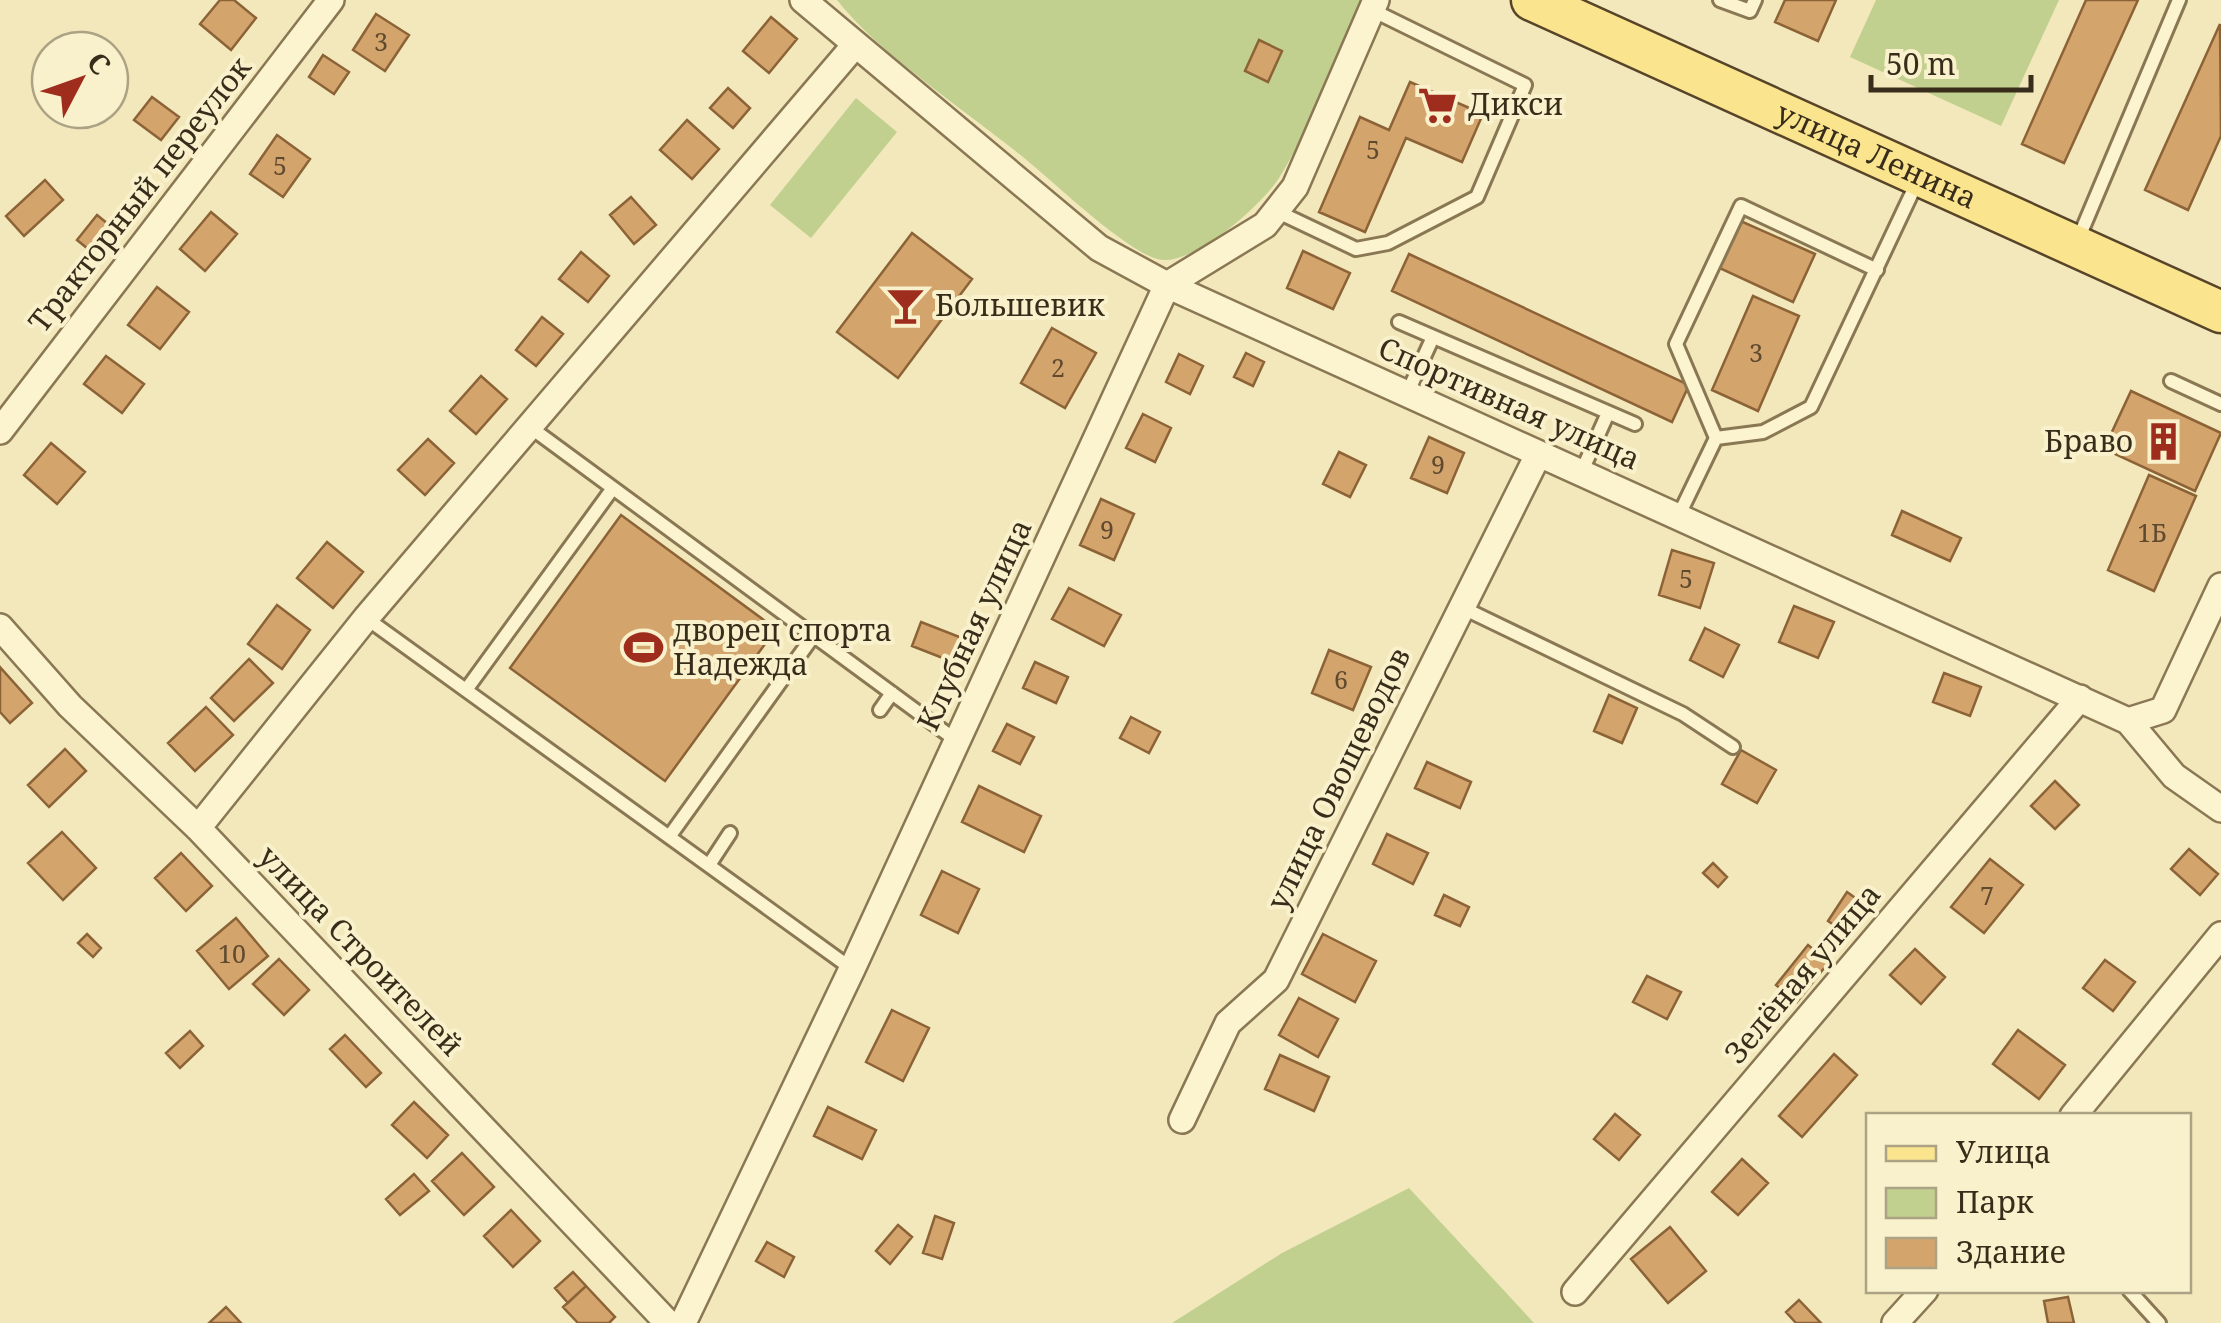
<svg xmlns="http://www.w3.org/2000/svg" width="2221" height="1323" viewBox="0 0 2221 1323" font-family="'Noto Serif',serif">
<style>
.green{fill:#c1d08f}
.building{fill:#d4a46d;stroke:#8c6337;stroke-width:2.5}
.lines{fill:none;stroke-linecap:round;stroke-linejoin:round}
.lane-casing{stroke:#8a7753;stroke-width:18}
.street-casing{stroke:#8a7753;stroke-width:30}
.primary-casing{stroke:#574429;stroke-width:45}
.lane{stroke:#fcf4cf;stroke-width:12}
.street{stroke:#fcf4cf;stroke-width:25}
.primary{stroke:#fae58e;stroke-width:40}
.labels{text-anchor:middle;stroke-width:8;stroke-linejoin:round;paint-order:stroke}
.number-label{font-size:25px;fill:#5f4a2f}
.poi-label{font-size:30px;fill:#382c1a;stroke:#f9f1cb;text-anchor:start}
.street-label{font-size:30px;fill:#382c1a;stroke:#f9f1cb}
</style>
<rect width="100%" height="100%" fill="#f2e8bb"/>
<path class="green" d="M837,0h529c-29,58 -53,124 -87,178 -18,28 -89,91 -122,81 -35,-11 -102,-76 -134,-102 -53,-43 -146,-105 -186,-157z
M1876,0h183l-58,126 -151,-69z
M856,98l41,34 -86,106 -41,-33z
M1409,1188l125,135h-362l110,-70z"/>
<path class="building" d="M220,0h14l22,18 -25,32 -31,-26z
M1785,0h51l-18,41 -43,-19z
M2086,0h52l-74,163 -42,-19z
M376,14l33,21 -24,36 -32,-21z
M771,17l26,22 -28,34 -26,-22z
M2220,24l1,112 -33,74 -43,-20z
M1259,40l23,11 -14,31 -23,-11z
M323,55l26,17 -15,22 -25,-17z
M1410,82l73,32 -21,48 -56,-24 -41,94 -46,-20 41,-95 29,13z
M728,88l22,20 -17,20 -23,-20z
M152,97l27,20 -18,23 -27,-20z
M687,120l32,29 -27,30 -32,-29z
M277,135l33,24 -27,38 -33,-23z
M45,180l18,20 -39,36 -18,-20z
M631,197l25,28 -22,19 -24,-29z
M211,212l26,22 -32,37 -25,-22z
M97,215l16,13 -20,25 -16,-13z
M1736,219l79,35 -22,48 -78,-36z
M912,233l60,46 -74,99 -61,-46z
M1303,251l47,22 -17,36 -46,-21z
M581,252l28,24 -21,26 -29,-23z
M1409,254l280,131 -17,37 -280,-131z
M157,287l32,25 -29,37 -32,-24z
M1753,296l46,20 -41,95 -46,-21z
M542,317l21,17 -27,32 -20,-16z
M1052,328l44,25 -31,55 -44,-25z
M1246,353l18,9 -11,24 -19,-9z
M1179,354l24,12 -13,28 -24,-12z
M106,356l38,28 -22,29 -38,-29z
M481,376l26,23 -31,35 -26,-23z
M2131,391l90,42 -26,58 -91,-42z
M1143,414l28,14 -16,34 -29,-14z
M1429,437l35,16 -17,40 -36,-15z
M428,439l26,24 -29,32 -27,-25z
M51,443l34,29 -28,32 -33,-29z
M1339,452l27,13 -16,32 -27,-13z
M2149,475l47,21 -42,95 -46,-21z
M1101,499l33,15 -20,46 -34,-15z
M1902,511l59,27 -11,23 -58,-26z
M621,515l155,114 -111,152 -155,-113z
M327,542l36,30 -30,36 -36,-30z
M1672,550l42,13 -14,45 -41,-13z
M1069,588l52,27 -17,31 -52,-27z
M277,605l33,25 -28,39 -34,-25z
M1794,606l40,16 -16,36 -39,-16z
M921,622l41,16 -9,24 -41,-16z
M1705,628l34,17 -16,32 -33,-17z
M1329,650l42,17 -18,43 -41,-17z
M249,659l24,24 -39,38 -23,-23z
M1035,662l33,15 -12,26 -33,-15z
M0,667l32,36 -22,20 -10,-11z
M1944,673l37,14 -11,29 -37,-14z
M1609,695l28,13 -15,35 -28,-12z
M206,707l27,28 -38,36 -27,-28z
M1131,717l29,15 -11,21 -29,-15z
M1007,724l27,13 -14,27 -27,-13z
M65,749l21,22 -37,36 -21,-22z
M1741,750l35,20 -19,33 -35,-19z
M1427,762l44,20 -11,26 -45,-20z
M2055,781l24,24 -24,24 -24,-23z
M979,786l62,30 -17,36 -62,-30z
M62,832l34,36 -33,32 -35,-37z
M1387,834l41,19 -15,31 -40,-20z
M2189,849l29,25 -18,21 -29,-26z
M181,853l31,33 -26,25 -31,-33z
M1990,859l33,26 -39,48 -33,-26z
M1713,863l14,14 -9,10 -15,-14z
M942,871l37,18 -21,44 -37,-18z
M1847,892l21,15 -20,28 -20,-14z
M1444,895l25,12 -9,19 -25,-11z
M236,918l32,38 -39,33 -32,-38z
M87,934l14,14 -8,9 -15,-14z
M1323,934l53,27 -21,41 -53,-28z
M1808,945l21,17 -32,40 -21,-17z
M1915,949l30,28 -24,27 -31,-29z
M279,959l30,31 -25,25 -31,-31z
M2105,960l30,22 -22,29 -30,-23z
M1647,976l34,16 -14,27 -34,-17z
M1299,998l39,21 -20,38 -39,-22z
M892,1010l37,18 -26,53 -37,-19z
M2018,1030l47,35 -26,34 -46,-35z
M190,1031l13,15 -23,22 -14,-15z
M345,1035l36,38 -15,14 -36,-38z
M1834,1054l23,21 -55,62 -23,-21z
M1280,1055l49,22 -15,34 -49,-22z
M414,1102l34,33 -21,23 -35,-33z
M828,1107l48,23 -14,29 -48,-23z
M1615,1114l25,21 -21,25 -25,-21z
M462,1153l32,34 -30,28 -32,-34z
M1742,1159l26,24 -30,32 -26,-23z
M414,1174l15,17 -29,24 -14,-16z
M511,1210l29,31 -27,26 -29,-31z
M935,1216l19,7 -12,36 -19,-6z
M898,1225l14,12 -22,27 -14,-13z
M1670,1227l36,44 -38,32 -37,-44z
M767,1242l27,15 -10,20 -28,-16z
M573,1272l13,14 -18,17 -13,-15z
M586,1286l29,31 -6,6h-31l-15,-16z
M2068,1297l6,26h-26l-4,-22z
M1799,1300l22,23h-25l-10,-11z
M226,1307l15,16h-32z"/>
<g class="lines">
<defs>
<path id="lane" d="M1720,0l30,11 5,-11
M1276,211l80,38 32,-6 89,-46 48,-112 -153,-75
M2077,242l102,-242
M1399,322l236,102
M2171,381l50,23
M1407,394l26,-57
M530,427l427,314
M1716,438l-40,-94 65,-138 136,64
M1581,473l27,-60
M1678,517l38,-79 47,-6 48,-25 108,-229
M1461,607l222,107 50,33
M366,618l486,351
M466,690l147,-202
M880,710l12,-17
M669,837l145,-202
M709,865l21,-32
M2129,1290l30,33"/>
<path id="street" d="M803,0l296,248 68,37 961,436 46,55 47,33
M0,431l331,-431
M0,627l70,79 128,122 470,495
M2128,721l35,-11 58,-124
M198,828l168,-210 489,-573
M2073,1116l148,-181
M1182,1120l46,-97 48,-43 262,-525
M1575,1292l505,-594
M683,1323l169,-354 315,-684 98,-60 30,-38 81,-187
M1895,1323l30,-33"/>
<g id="primary">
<path id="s1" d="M1532,0l689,312"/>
</g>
</defs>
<use href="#lane" class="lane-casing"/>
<use href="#street" class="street-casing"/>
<use href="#primary" class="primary-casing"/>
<use href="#lane" class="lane"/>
<use href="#street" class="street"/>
<use href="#primary" class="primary"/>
</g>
<defs>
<symbol id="supermarket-bare" viewBox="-9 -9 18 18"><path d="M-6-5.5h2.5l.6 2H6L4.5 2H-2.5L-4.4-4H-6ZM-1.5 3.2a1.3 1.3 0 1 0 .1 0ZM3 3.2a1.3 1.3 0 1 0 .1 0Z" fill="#9f2d1e" stroke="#f9f1cb" stroke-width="2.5" paint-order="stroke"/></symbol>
<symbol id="bar-bare" viewBox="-9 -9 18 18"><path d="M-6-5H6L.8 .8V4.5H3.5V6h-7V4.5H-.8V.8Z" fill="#9f2d1e" stroke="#f9f1cb" stroke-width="2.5" paint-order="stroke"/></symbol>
<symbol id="building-bare" viewBox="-9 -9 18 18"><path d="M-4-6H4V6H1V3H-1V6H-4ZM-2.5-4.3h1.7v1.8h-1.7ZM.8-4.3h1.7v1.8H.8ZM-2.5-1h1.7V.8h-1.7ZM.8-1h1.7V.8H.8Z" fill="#9f2d1e" stroke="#f9f1cb" stroke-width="2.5" paint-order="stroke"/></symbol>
<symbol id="stadium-bare" viewBox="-9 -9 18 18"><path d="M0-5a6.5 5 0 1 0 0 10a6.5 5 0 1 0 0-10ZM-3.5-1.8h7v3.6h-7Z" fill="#9f2d1e" stroke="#f9f1cb" stroke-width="2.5" paint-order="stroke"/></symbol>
</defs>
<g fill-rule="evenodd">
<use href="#supermarket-bare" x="1410" y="78" width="55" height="55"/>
<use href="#bar-bare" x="878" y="278" width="55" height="55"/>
<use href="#building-bare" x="2136" y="414" width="55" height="55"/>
<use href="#stadium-bare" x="616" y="620" width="55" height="55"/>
</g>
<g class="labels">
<g class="number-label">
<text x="381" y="51">3</text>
<text x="1373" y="159">5</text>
<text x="280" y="175">5</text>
<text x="1756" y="362">3</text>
<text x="1058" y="377">2</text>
<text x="1438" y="474">9</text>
<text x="1107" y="539">9</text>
<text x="2152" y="542">1Б</text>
<text x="1686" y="588">5</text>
<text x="1341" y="689">6</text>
<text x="1987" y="905">7</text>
<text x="232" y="963">10</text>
</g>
<g class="poi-label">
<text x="1468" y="115">Дикси</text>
<text x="935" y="316">Большевик</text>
<text x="2133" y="452" text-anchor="end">Браво</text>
<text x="673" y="641">дворец спорта<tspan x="673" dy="34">Надежда</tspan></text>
</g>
<g class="street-label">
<text dy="10" stroke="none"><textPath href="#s1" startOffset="378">улица Ленина</textPath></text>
<text transform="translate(140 195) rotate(-52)" y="10">Тракторный переулок</text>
<text transform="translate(1509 404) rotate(24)" y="10">Спортивная улица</text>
<text transform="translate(975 625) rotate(-65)" y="10">Клубная улица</text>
<text transform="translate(1339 779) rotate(-64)" y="10">улица Овощеводов</text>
<text transform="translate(360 951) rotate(46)" y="10">улица Строителей</text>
<text transform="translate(1803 974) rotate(-50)" y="10">Зелёная улица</text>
</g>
</g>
<rect x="1866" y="1113" width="325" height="180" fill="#f9f1cb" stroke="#aca284" stroke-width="2.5"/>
<rect x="1886" y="1146" width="50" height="15" fill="#fae58e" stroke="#aca284" stroke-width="2.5"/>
<text x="1956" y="1163" font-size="30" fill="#382c1a">Улица</text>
<rect x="1886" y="1188" width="50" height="30" fill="#c1d08f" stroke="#aca284" stroke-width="2.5"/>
<text x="1956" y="1213" font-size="30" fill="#382c1a">Парк</text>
<rect x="1886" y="1238" width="50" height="30" fill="#d4a46d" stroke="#aca284" stroke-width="2.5"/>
<text x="1956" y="1263" font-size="30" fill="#382c1a">Здание</text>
<g transform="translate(80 80) rotate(49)"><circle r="48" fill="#f9f1cb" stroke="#aca284" stroke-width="2.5"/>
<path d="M0-8L18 38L0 25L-18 38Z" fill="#9f2d1e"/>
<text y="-15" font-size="28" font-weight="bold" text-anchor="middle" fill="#382c1a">С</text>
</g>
<path d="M1871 75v15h160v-15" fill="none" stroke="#382c1a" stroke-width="5"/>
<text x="1886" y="75" font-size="30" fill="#382c1a" stroke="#f9f1cb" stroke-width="8" paint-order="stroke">50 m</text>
</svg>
